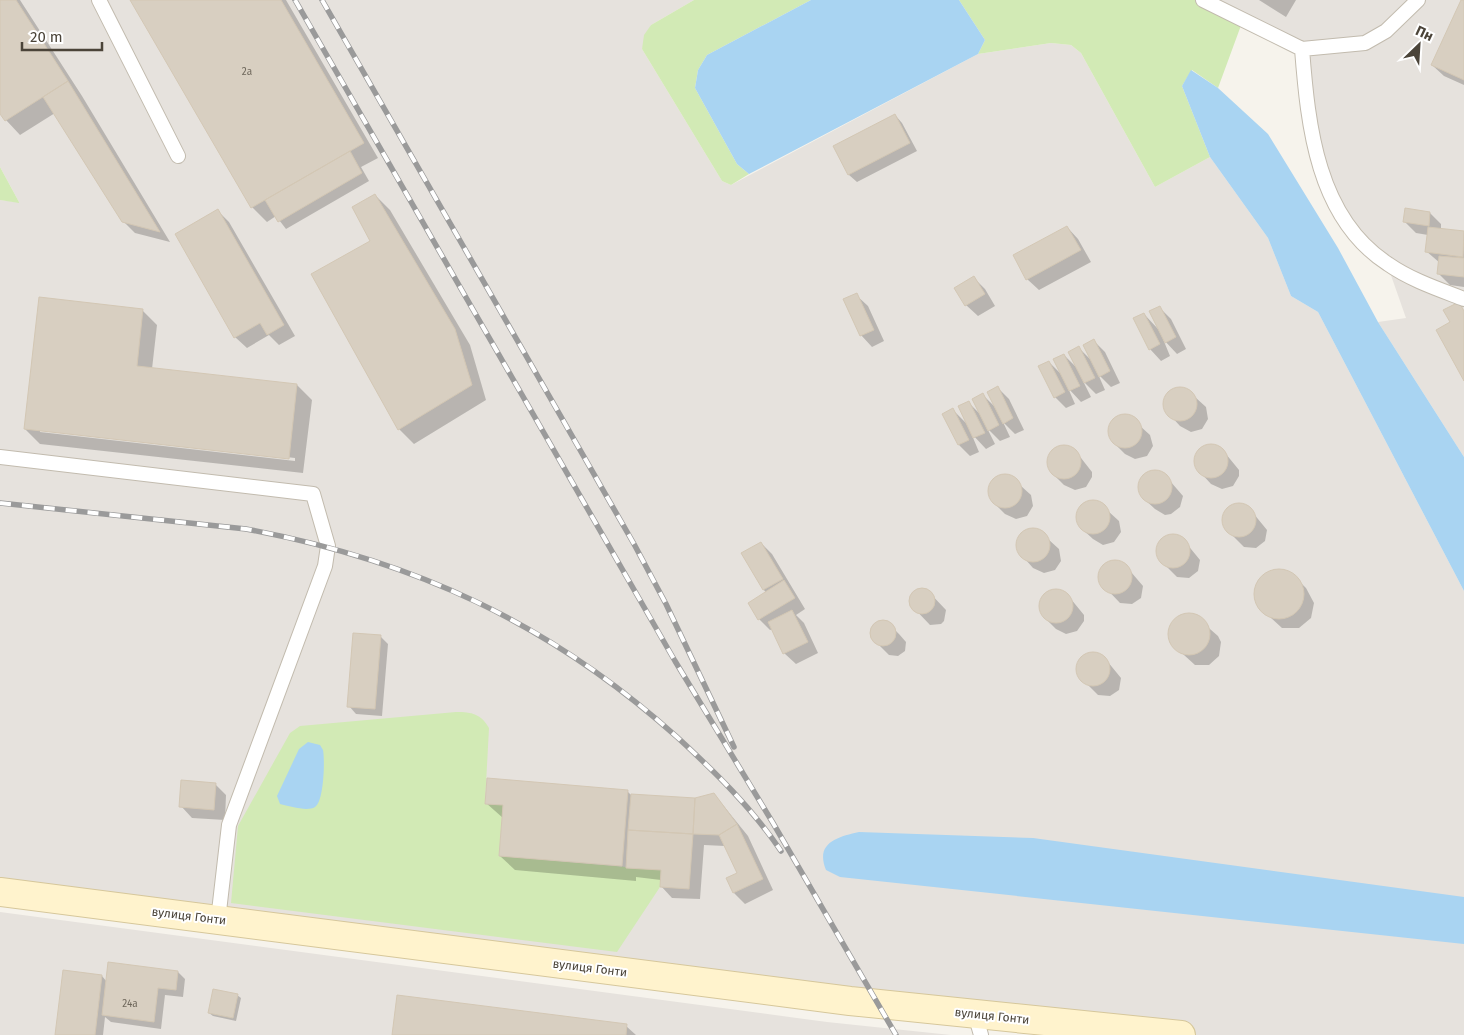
<svg xmlns="http://www.w3.org/2000/svg" width="1464" height="1035" viewBox="0 0 1464 1035" font-family="'Fira Sans',sans-serif">
<style>
.industrial{fill:#e6e2dd}
.green{fill:#d2eab5}
.water{fill:#a9d4f2}
.shadow{fill:#0003;fill-rule:evenodd}
.building{fill:#d8cfc1;stroke:#d3c7b4}
.lines{fill:none;stroke-linecap:round;stroke-linejoin:round}
.lane-casing{stroke:#c2bbae;stroke-width:16}
.secondary-casing{stroke:#d6c79b;stroke-width:30}
.lane{stroke:#fff;stroke-width:14}
.secondary{stroke:#fff3cd;stroke-width:28}
.rail-casing{stroke:#9a9a9a;stroke-width:5.5}
.rail{stroke:#fff;stroke-width:4;stroke-dasharray:11;stroke-linecap:butt}
.labels{text-anchor:middle;stroke-width:4;stroke-linejoin:round;paint-order:stroke}
.number-label{font-size:10px;fill:#6e675b}
.street-label{font-size:12px;fill:#4b4439;stroke:#fff}
</style>
<rect width="100%" height="100%" fill="#f6f3ec"/>
<path class="industrial" d="M0,0h694l-43,25 -9,24 80,132 9,4 247,-131 73,-11 20,2 10,8 74,134 55,-30 58,81 23,58 27,16 146,279v444h-283l-1181,-143v-692l19,2 -19,-35z
M1203,0h261v457l-86,-135 28,-4 -19,-54 -59,-71 -26,-144z
M0,912l827,110 124,13h-951z"/>
<path class="green" d="M694,0h117l-104,55 -9,15 -3,18 42,76 12,10 -18,11 -9,-4 -80,-132 2,-14 7,-10z
M959,0h244l40,20 -25,68 -26,-18 -10,16 28,71 -55,30 -74,-134 -10,-8 -20,-2 -73,11 7,-14z
M0,167l19,35v1l-19,-3z
M456,712c16,0 25,2 33,16l-4,75 18,2 -4,51 162,14 -1,17 -43,65 -386,-49 7,-77 52,-93 10,-7z"/>
<path class="water" d="M811,0h148l26,40 -7,14 -229,120 -12,-10 -42,-76 3,-18 9,-15z
M1191,70l27,18 50,46 70,114 40,74 86,135v134l-146,-279 -27,-16 -23,-58 -58,-81 -28,-71z
M308,742l12,3 3,5c2,10 1,52 -8,57 -8,5 -25,-1 -35,-3l-3,-8 22,-47z
M859,832l174,6 431,59v47l-624,-67 -14,-7c-11,-27 11,-33 33,-38z"/>
<path class="shadow" d="M0,0h20l62,96 88,146 -35,-9 -12,-12 -68,-108 -35,22 -14,-15 -6,-8z
M131,0h155l92,158 -17,9 8,14 -83,48 -10,-13 -9,6 -15,-15z
M1259,0h37l-10,17z
M1462,0h2v85l-20,-9 -12,-11z
M895,115l7,8 15,28 -60,31 -8,-7 -14,-28z
M375,195l15,15 80,135 16,55 -72,44 -15,-15 -27,-188z
M218,211l11,11 66,114 -16,9 -10,-10 -22,13 -12,-11z
M1430,213l11,11v6l23,2v55l-14,-2 -11,-11 1,-11 -14,-12 2,-16 -12,-2 -12,-12z
M1067,227l11,12 13,23 -52,28 -12,-11z
M974,278l11,11 10,17 -17,10 -12,-11z
M856,295l12,11 16,35 -12,6 -11,-12z
M1159,307l12,12 15,30 -9,5 -14,-15 7,17 -9,5 -11,-12 -6,-35 14,15z
M142,310l15,15 -5,44 145,16 15,15 -9,73 -263,-29 -15,-15zM40,430l255,28v3l-255,-29z
M1094,341l11,11 15,31 -9,4 -13,-13 7,16 -9,4 -13,-13 8,16 -10,5 -13,-14 7,16 -9,4 -11,-11 -6,-35 14,14 1,-21 13,13 2,-20 13,13z
M998,388l11,11 15,31 -9,4 -12,-12 7,15 -10,4 -13,-13 8,16 -9,5 -15,-16 8,19 -9,4 -11,-11 -6,-35 15,15v-23l14,14 1,-21 12,12z
M1185,388l21,19 2,12 -6,10 -11,3 -11,-6 -11,-12 -5,-10 4,-11 5,-4z
M1129,416l21,19 3,11 -6,10 -12,3 -10,-5 -12,-12 -4,-11 4,-11 5,-3z
M1210,445l11,3 18,22v6l-6,10 -11,3 -11,-5 -11,-12 -5,-11 5,-11z
M1063,446l11,3 18,23v5l-6,10 -11,3 -11,-5 -12,-12 -4,-11 4,-11z
M1153,471l11,3 19,22 -3,11 -9,7 -6,1 -10,-6 -12,-11 -4,-11 4,-11z
M1010,476l21,19 2,11 -6,10 -11,3 -11,-5 -12,-12 -4,-11 5,-11 4,-3z
M1091,501h6l22,20 2,11 -7,10 -11,3 -10,-6 -12,-11 -4,-11 4,-11z
M1238,505l11,3 18,22 -2,11 -9,7 -12,-1 -16,-16 -5,-11 5,-10z
M1038,530l21,19 2,12 -6,9 -11,3 -11,-5 -15,-17v-12l8,-8z
M1171,535l11,3 18,22 -2,11 -9,7 -12,-1 -16,-16 -5,-10 5,-11z
M761,543l11,11 33,55 -9,6 8,8 14,30 -22,11 -12,-11 -11,-24 -3,1 -11,-11 7,-26 -2,-3z
M1114,561l11,4 18,21 -2,12 -9,6 -12,-1 -20,-21 -1,-5 4,-11z
M1271,572h16l7,4 12,12 8,15 -3,15 -12,10h-17l-24,-22 -3,-16 3,-8z
M916,590h11l19,20 -2,11 -3,3 -11,1 -20,-21 2,-10z
M1055,590l11,3 18,22v6l-7,10 -11,3 -10,-5 -12,-12 -4,-11 4,-11z
M1182,616h13l23,20 3,6 -2,14 -10,9h-14l-22,-20 -3,-6 2,-14z
M878,623h10l11,11 7,8 -1,9 -7,5 -9,-1 -12,-12 -5,-8 2,-9z
M381,637l7,7 -6,72 -26,-2 -7,-8z
M1092,653l11,3 18,22 -2,12 -9,6 -12,-1 -20,-20 -1,-6 4,-11z
M215,784l11,11 -1,25 -33,-2 -11,-12z
M627,791l4,4 64,4 19,-5 34,42 25,54 -28,14 -11,-11 -7,-14 12,-5 -14,-28 -21,-1 -4,54 -28,-1 -11,-12v-6l-25,-3v4l-121,-11 -15,-14 3,-38 -17,-15z
M64,972l38,4 5,6 71,-10 7,7 -2,18 -18,-2 -4,34 -50,-7 -6,-5 -2,18h-46z
M237,995l4,3 -5,23 -23,-5 -4,-3z
M626,1026l10,9h-243z"/>
<path class="building" d="M0,0h16l52,81 -63,40 -5,-7z
M130,0h151l83,143 -113,65z
M1461,0h3v80l-33,-15z
M68,81l92,151 -38,-10 -79,-125z
M895,114l15,29 -62,32 -15,-29z
M350,151l12,22 -84,49 -13,-22z
M375,194l80,135 17,56 -74,45 -87,-156 59,-33 -18,-34z
M1405,208l25,4 -1,14 -26,-4z
M218,209l66,116 -17,10 -7,-12 -26,15 -59,-104z
M1067,226l14,24 -55,30 -13,-25z
M1428,227l36,4 -1,26 -38,-5z
M1439,256l25,2v19l-27,-3z
M974,276l11,18 -20,12 -11,-18z
M857,293l17,37 -14,6 -17,-37z
M39,297l104,12 -6,57 160,18 -8,75 -265,-30z
M1459,302l5,9v70l-28,-51 14,-8 -7,-12z
M1160,306l16,31 -11,6 -16,-32z
M1144,313l16,31 -11,6 -16,-32z
M1094,339l16,32 -11,6 -16,-32z
M1079,346l16,32 -11,5 -16,-31z
M1064,354l16,32 -11,5 -16,-32z
M1049,361l16,31 -11,6 -16,-32z
M998,386l15,32 -10,6 -16,-32z
M1163 404a17 17 0 1 1 34 0a17 17 0 1 1-34 0Z
M983,393l16,32 -11,6 -16,-32z
M969,401l16,32 -12,5 -15,-32z
M953,408l16,32 -11,5 -16,-31z
M1108 431a17 17 0 1 1 34 0a17 17 0 1 1-34 0Z
M1194 461a17 17 0 1 1 34 0a17 17 0 1 1-34 0Z
M1047 462a17 17 0 1 1 34 0a17 17 0 1 1-34 0Z
M1138 487a17 17 0 1 1 34 0a17 17 0 1 1-34 0Z
M988 491a17 17 0 1 1 34 0a17 17 0 1 1-34 0Z
M1076 517a17 17 0 1 1 34 0a17 17 0 1 1-34 0Z
M1222 520a17 17 0 1 1 34 0a17 17 0 1 1-34 0Z
M1016 545a17 17 0 1 1 34 0a17 17 0 1 1-34 0Z
M1156 551a17 17 0 1 1 34 0a17 17 0 1 1-34 0Z
M761,542l22,37 -20,11 -22,-37z
M1098 577a17 17 0 1 1 34 0a17 17 0 1 1-34 0Z
M1254 594a25 25 0 1 1 50 0a25 25 0 1 1-50 0Z
M784,580l11,18 -37,22 -10,-17z
M909 601a13 13 0 1 1 26 0a13 13 0 1 1-26 0Z
M1039 606a17 17 0 1 1 34 0a17 17 0 1 1-34 0Z
M792,610l16,32 -25,12 -15,-32z
M1168 634a21 21 0 1 1 42 0a21 21 0 1 1-42 0Z
M870 633a13 13 0 1 1 26 0a13 13 0 1 1-26 0Z
M353,633l28,2 -6,74 -28,-2z
M1076 669a17 17 0 1 1 34 0a17 17 0 1 1-34 0Z
M487,778l141,12 -6,76 -123,-10 4,-51 -18,-1z
M181,780l35,3 -2,27 -35,-3z
M714,793l23,31 -18,11 -26,-1 2,-36z
M631,794l64,4 -2,36 -65,-4z
M737,824l26,55 -30,14 -7,-15 11,-5 -18,-38z
M628,830l65,4 -4,55 -29,-2 1,-17 -35,-2z
M108,962l70,9 -2,19 -18,-2 -4,34 -52,-7z
M63,970l39,5 -7,60h-40z
M213,989l25,5 -5,24 -25,-5z
M397,995l230,29 -1,11h-234z"/>
<g class="lines">
<defs>
<path id="lane" d="M99,0l79,156
M1203,0l99,49 63,-6 21,-12 32,-31
M1302,49c6,77 15,169 86,215 23,16 50,25 76,35
M0,457l313,37 15,52 -3,20 -96,259 -11,95
M975,1014l6,21"/>
<path id="secondary" d="M0,892l850,109 331,34"/>
</defs>
<use href="#lane" class="lane-casing"/>
<use href="#secondary" class="secondary-casing"/>
<use href="#lane" class="lane"/>
<use href="#secondary" class="secondary"/>
<defs>
<path id="rail" d="M295,0l380,661 98,162 123,212
M322,0l312,544 32,60 68,143
M0,503l246,26c167,31 304,94 431,208 38,35 75,71 104,114"/>
</defs>
<use href="#rail" class="rail-casing"/>
<use href="#rail" class="rail"/>
</g>
<g class="labels">
<g class="number-label">
<text x="247" y="75">2а</text>
<text x="130" y="1007">24а</text>
</g>
<g class="street-label">
<text transform="translate(189 916) rotate(7)" y="4">вулиця Гонти</text>
<text transform="translate(590 968) rotate(7)" y="4">вулиця Гонти</text>
<text transform="translate(992 1016) rotate(6)" y="4">вулиця Гонти</text>
</g>
</g>
<g transform="translate(1419 45) rotate(25)" stroke="#ffffff" stroke-width="4" paint-order="stroke">
<path d="M0-4L9 19L0 12L-9 19Z" fill="#4b4439"/>
<text y="-8" font-size="14" font-weight="bold" text-anchor="middle" fill="#4b4439">Пн</text>
</g>
<path d="M22 42v8h80v-8" fill="none" stroke="#4b4439" stroke-width="2.5"/>
<text x="30" y="42" font-size="15" fill="#4b4439" stroke="#ffffff" stroke-width="4" paint-order="stroke">20 m</text>
</svg>
